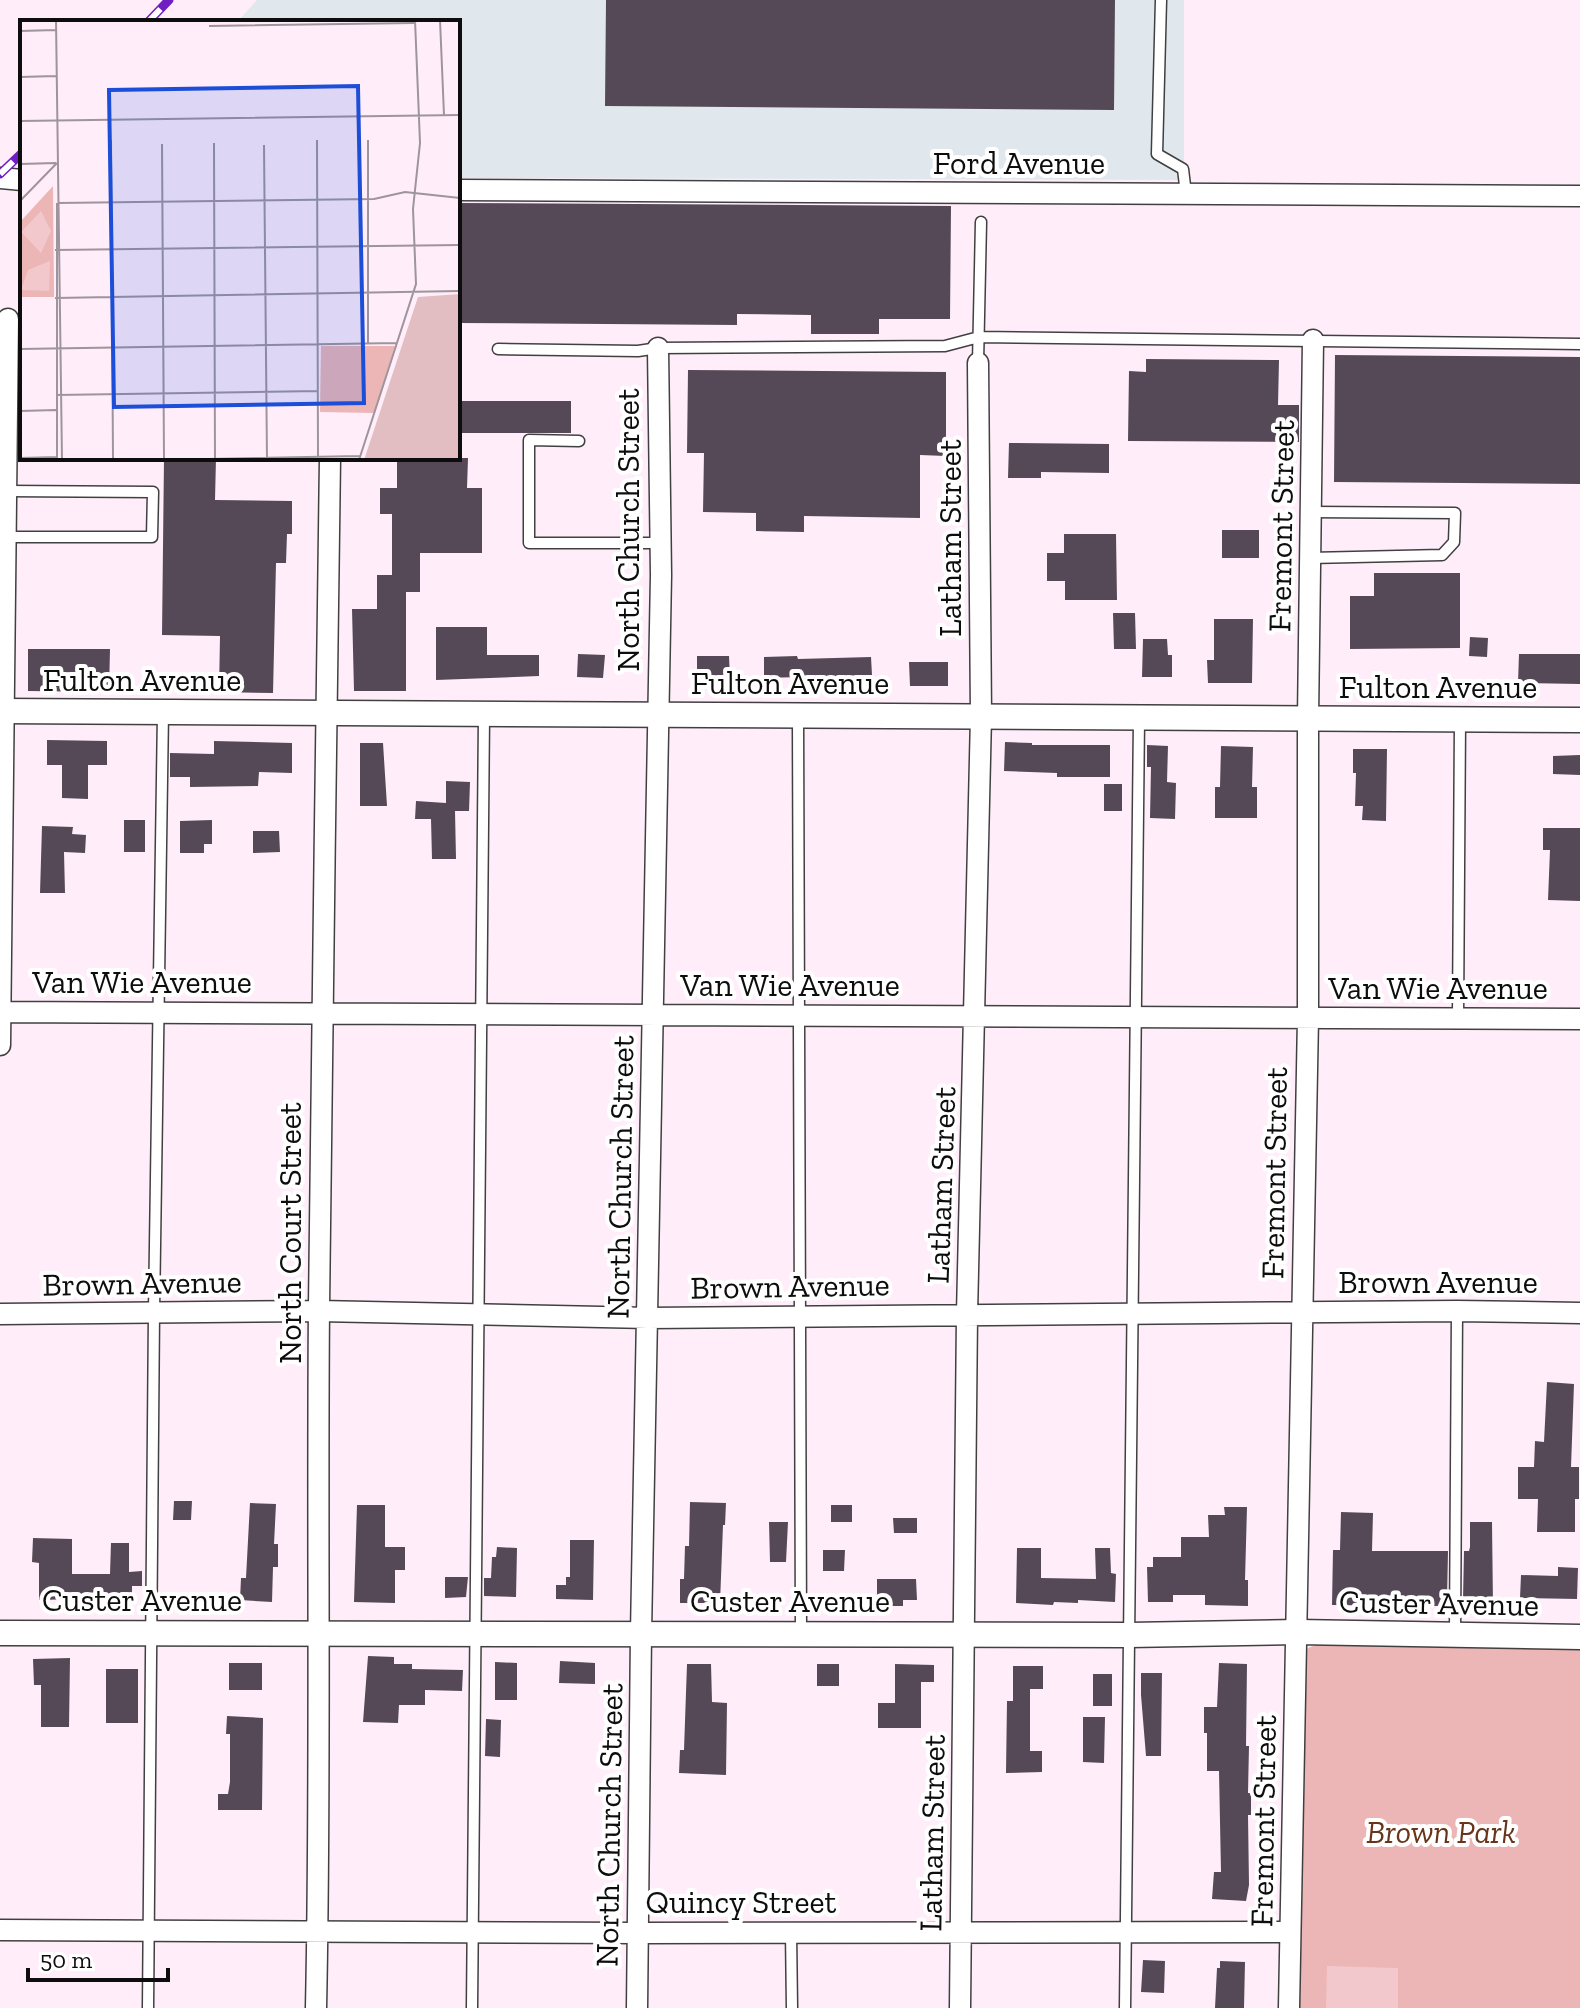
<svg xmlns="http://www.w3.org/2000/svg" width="1580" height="2008" viewBox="0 0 1580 2008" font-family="'Zilla Slab',serif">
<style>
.industrial{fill:#e1e8ed}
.green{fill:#ebb6b5}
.pitch{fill:#f2c8cd}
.building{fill:#554957}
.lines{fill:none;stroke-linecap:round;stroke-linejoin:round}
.service-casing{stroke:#404040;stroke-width:13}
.minor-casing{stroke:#404040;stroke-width:23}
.tertiary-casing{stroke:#404040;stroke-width:27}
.service{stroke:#fff;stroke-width:10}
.minor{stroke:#fff;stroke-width:20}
.tertiary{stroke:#fff;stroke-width:24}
.rail-casing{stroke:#6f1ec4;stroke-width:9}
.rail{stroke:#fff;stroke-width:6;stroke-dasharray:18;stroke-linecap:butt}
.labels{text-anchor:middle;stroke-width:8;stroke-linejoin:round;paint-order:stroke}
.street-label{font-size:32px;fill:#0d0d0d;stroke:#fff}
.park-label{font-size:32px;font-style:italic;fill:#68341a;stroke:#fff}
.inset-road{fill:none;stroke:#9e949b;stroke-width:2}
.view{fill:#1d4ed8;fill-opacity:0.15;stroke:#1d4ed8;stroke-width:4}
.inset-edge{fill:none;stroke:#0d0d0d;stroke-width:4}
</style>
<rect width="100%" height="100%" fill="#ffeef9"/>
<path class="industrial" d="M257,0h927v180l-726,-2v-156h-221z"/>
<path class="green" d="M1316,1645l264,2v361h-280l3,-352 5,-8z"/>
<path class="pitch" d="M1327,1966l71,2v40h-72z"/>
<path class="building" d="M606,0h509l-1,110 -509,-4z
M458,203l493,3 -1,113h-71v15h-68v-19l-74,-1v11l-279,-2z
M1335,355l245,2v127l-246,-2z
M1146,359l133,1 -1,45h21v37l-171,-1 1,-70 17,1z
M688,370l258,2v84l-26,-1v63l-116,-2v16l-48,-1v-18l-53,-1 1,-59h-17z
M458,401h113v32h-113z
M1009,443l100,1v29l-68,-1v6h-33z
M164,458h52l-1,42 77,1v33h-5l-1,29h-10l-3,130 -54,-1 1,-56 -58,-1z
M397,458h71l-1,30h15v65h-62v39h-14v99h-52l-2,-82h25v-34h15v-61h-12v-26h17z
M1222,530h37v28h-37z
M1064,534h52l1,66h-52v-19h-18v-28h17z
M1374,573h86v75l-110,1v-53h24z
M1113,613h22l1,36h-22z
M1214,619h39l-1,64h-44l-1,-23h7z
M436,627h51v28h52v21l-103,4z
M1470,637l18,1 -1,19 -18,-1z
M1143,639h24l1,16h4v22h-30z
M28,649h82l-1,43 -81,-1z
M578,654l27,1 -2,23 -26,-1z
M1519,654h61v30l-62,-1z
M697,656h32l1,22h-33z
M797,656l1,3 73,-2 1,18 -108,3v-21z
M909,662h39v24h-38z
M47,740l60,1v24h-19v34l-26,-1v-33h-15z
M214,741l78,2v30l-33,-1 -1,14 -68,1v-10h-20v-24l44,1z
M1005,742l27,1v2h78v32h-53v-4l-53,-2z
M360,743h23l4,63h-27z
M1147,745l21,1 -1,36 9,1 -1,36 -25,-1 1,-51h-4z
M1221,746l32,1 -1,40h5v31h-42v-31h5z
M1353,749h34l-1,72 -24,-1 1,-14h-8l1,-33h-3z
M1580,755v20l-27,-1v-18z
M446,781l24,1 -1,29h-14l1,48h-24l-1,-40h-16l1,-18 30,2z
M1104,784h18v27h-18z
M124,820h21v32h-21z
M212,820v24h-8v9h-24v-32z
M42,826l31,1 -1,7 14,1 -1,18 -21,-1 1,41h-25z
M1543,828h37v73l-32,-1 2,-50h-7z
M253,831h26l1,21 -27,1z
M1547,1382l27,2 -3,83h8v32h-4v33h-38l1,-33h-20v-32h16l1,-26 9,1z
M174,1501h18l-1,19h-18z
M690,1502l36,1 -1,22h-2l-3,78h-40v-24h4l1,-33h4z
M250,1503l26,1 -2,40h4v23h-5l-1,35 -32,-2 1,-22h5z
M357,1505h28v42h20v23h-10v33l-41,-1z
M831,1505h21v17h-21z
M1224,1507h23l-2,73h3v26l-43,-1v-10h-32v7h-25l-1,-35h6v-10h28v-20h28l-1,-22h17z
M1341,1512l32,1 -1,38h76l-1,49 -6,-1v7l-109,-1 1,-55h7z
M893,1518h24v15h-23z
M769,1522h19l-2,40h-16z
M1470,1522h22l1,84h-15v-6h-15l1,-49h5l1,-4z
M33,1538l39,1v35h38l1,-31h18v29l13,-1v15h-10v18h-22v-10h-34v5l-37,1v-37l-7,-1z
M570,1540h24l-1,60 -37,-1v-14h10v-8h4z
M497,1547l20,1 -1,49 -32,-1v-18h7l1,-21h4z
M1017,1548h24v30l55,1 -1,-31h15l1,25 5,1 -1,28 -37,-2v3l-24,-1 -1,3 -37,-2z
M823,1550h22l-1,21h-21z
M1558,1567l20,1 -1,31 -57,-1 1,-23 37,1z
M445,1577h23l-2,20 -21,1z
M877,1579h39l1,21h-14v6h-26z
M368,1656l26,1v7h18v5l51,1 -1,21 -37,-1v15h-26l-1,18 -35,-1z
M70,1658l-1,69h-28v-42h-7l-1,-26z
M560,1661l35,2v21l-36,-1z
M495,1662l22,1v37h-22z
M229,1663h33v27h-33z
M1219,1663l28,1 -1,82h3l-1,47h3v22h-3l1,70 -3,16 -34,-2 2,-27h7l-2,-101h-12v-38h-3v-26h13z
M687,1664h24l1,38 15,1 -1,72 -47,-2 1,-23h4z
M817,1664h22v22h-22z
M895,1664l39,1v17h-13v46h-43v-25h17z
M1013,1666h30v23h-13v62h12v21l-36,1 1,-72h6z
M106,1669h32v54h-32z
M1141,1673h21l-1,83h-15l-5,-61z
M1093,1674h19v32h-19z
M227,1716l36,2 -1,92h-44v-16h10l2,-12v-48h-4z
M1083,1717h22l-1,46 -21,-1z
M486,1719l15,1 -1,37 -15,-1z
M1143,1960l22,1 -1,32 -23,-1z
M1220,1961l25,1 -1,46h-29l2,-40h3z"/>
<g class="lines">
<defs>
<path id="service" d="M1161,0l-4,154 26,15 3,25
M498,349l140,2 20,-3 287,-2 34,-9 601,7
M978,363l3,-141
M579,441l-50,-1v103h131
M5,537h147l1,-45 -147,-1
M1310,558l132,-3 12,-13 1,-29 -144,-1
M798,717l3,915
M1458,1018l2,-297
M1455,1633l2,-322
M791,1932l1,76
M148,2008l6,-696 9,-600
M472,2008l12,-1292
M1125,2008l14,-1289"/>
<path id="minor" d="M0,178l22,2
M458,190l1122,6
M0,1012l1580,7
M0,1045l8,-726
M0,1314l319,-3 329,7 809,-7 123,2
M0,1930l639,3 651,-1
M316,2008c5,-234 1,-467 3,-701 1,-283 9,-566 11,-849
M637,2008l4,-375 20,-1058 -3,-227
M960,2008l7,-694 14,-598 -3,-353
M1289,2008l19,-990v-300l5,-378"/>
<path id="tertiary" d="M0,711l1580,9
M0,1633l1129,2 169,-3 282,5"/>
</defs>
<use href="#service" class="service-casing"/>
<use href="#minor" class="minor-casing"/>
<use href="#tertiary" class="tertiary-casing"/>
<use href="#service" class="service"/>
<use href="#minor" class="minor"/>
<use href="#tertiary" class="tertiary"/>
<defs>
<path id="rail" d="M148,22l21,-22
M0,174l22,-21"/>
</defs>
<use href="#rail" class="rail-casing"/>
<use href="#rail" class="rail"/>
</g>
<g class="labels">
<g class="street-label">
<text x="1019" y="174">Ford Avenue</text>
<text transform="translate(1281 526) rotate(-89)" y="11">Fremont Street</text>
<text transform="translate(628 530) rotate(-90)" y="11">North Church Street</text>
<text transform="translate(950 538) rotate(-90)" y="11">Latham Street</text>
<text x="142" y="691">Fulton Avenue</text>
<text x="790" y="694">Fulton Avenue</text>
<text x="1438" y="698">Fulton Avenue</text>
<text x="142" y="993">Van Wie Avenue</text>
<text x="790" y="996">Van Wie Avenue</text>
<text x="1438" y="999">Van Wie Avenue</text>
<text transform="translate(1274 1173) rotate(-89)" y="11">Fremont Street</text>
<text transform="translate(620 1177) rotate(-89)" y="11">North Church Street</text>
<text transform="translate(941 1185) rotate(-88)" y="11">Latham Street</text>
<text transform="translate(290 1233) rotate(-90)" y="11">North Court Street</text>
<text x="1438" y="1293">Brown Avenue</text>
<text transform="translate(142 1283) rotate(-1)" y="11">Brown Avenue</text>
<text transform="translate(790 1286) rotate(-1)" y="11">Brown Avenue</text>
<text x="142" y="1611">Custer Avenue</text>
<text x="790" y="1612">Custer Avenue</text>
<text transform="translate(1439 1603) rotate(1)" y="11">Custer Avenue</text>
<text transform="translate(1263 1821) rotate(-89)" y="11">Fremont Street</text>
<text transform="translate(609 1825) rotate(-89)" y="11">North Church Street</text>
<text transform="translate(932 1833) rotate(-89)" y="11">Latham Street</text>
<text x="741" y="1913">Quincy Street</text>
</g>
<g class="park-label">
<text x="1441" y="1843">Brown Park</text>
</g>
</g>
<g transform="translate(20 20)">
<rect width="440" height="440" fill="#ffeef9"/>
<path d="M33,166l1,111h-34v-75zM375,326l-21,67 -54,-1 1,-66z" fill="#ebb6b5"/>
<path d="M440,274v166h-96l54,-163z" fill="#e2bec3"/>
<path d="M21,191l10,20 -10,22 -20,-21zM30,241l-1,30 -28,-1 7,-20z" fill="#f2c8cd"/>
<path class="inset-road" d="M36,0l6,440M420,0l4,95M189,6l205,-3M0,11l36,-1M0,57l36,-1M0,101l440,-6M91,120l2,320M297,120l1,317M194,123l1,317M142,124l2,316M244,125l3,315M0,144l36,-1M0,181l37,-38M38,183l316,-4 31,-7 55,6M35,230l405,-5M35,278l405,-7M348,324v-204M0,329l377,-6M36,375l262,-4M0,391l36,-1M0,438l37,-1M37,440v-257M137,440l203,-4M339,440l57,-176 -3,-75 7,-66 -5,-123"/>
<path class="view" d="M338,66l6,317 -250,4 -5,-317z"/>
<rect width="440" height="440" class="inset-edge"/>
</g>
<path d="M28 1968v12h140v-12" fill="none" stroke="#0d0d0d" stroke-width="4"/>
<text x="40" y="1968" font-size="24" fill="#0d0d0d" stroke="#ffffff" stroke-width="6" paint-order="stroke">50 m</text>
</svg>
